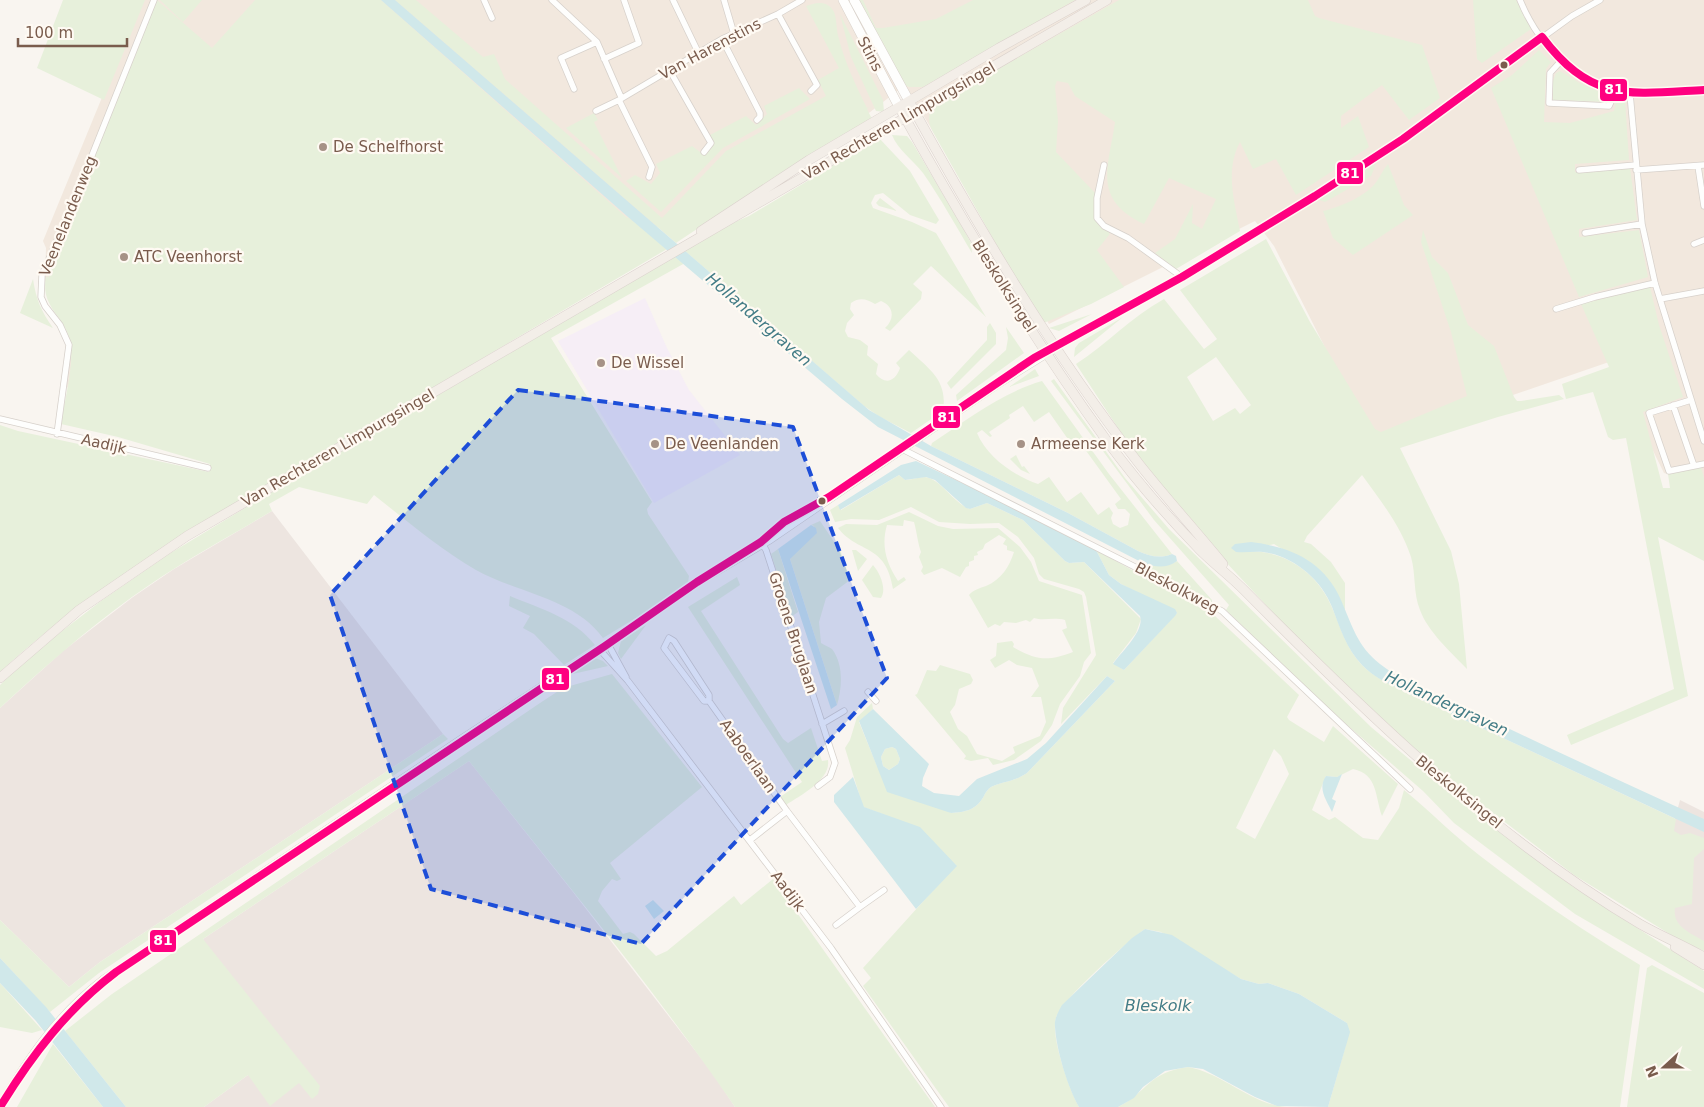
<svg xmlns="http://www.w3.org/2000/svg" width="1704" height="1107" viewBox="0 0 1704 1107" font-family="'DejaVu Sans',sans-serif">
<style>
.residential{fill:#f2e8de}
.industrial{fill:#ede5e0}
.education{fill:#f6eef6}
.green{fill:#e7f0db;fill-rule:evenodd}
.water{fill:#d0e8ea;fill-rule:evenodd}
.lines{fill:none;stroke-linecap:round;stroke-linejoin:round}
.street-casing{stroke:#d7d1cb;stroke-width:7}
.secondary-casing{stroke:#d9d2cb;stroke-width:10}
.primary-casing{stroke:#dad1cc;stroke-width:10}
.street{stroke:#fefefd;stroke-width:5.5}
.secondary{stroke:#fefefd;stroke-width:9}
.primary{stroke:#f3eee8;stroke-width:9}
.bus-1-casing{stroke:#fffaf3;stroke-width:11}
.bus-1{stroke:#ff0080;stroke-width:8}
.marked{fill:#1d4ed8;fill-opacity:0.2;stroke:#1d4ed8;stroke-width:4;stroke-dasharray:10 6;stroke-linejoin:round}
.bus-dot{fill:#7a5c4d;stroke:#fffaf3;stroke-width:2}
.poi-dot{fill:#a69286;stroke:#fffaf3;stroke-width:2}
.labels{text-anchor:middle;stroke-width:4.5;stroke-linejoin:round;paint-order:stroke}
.street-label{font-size:15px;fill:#7a5c4d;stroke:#fffaf3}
.poi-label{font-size:15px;fill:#7a5c4d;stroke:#fffaf3;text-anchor:start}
.water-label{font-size:16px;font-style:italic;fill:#437c86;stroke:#fffaf3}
.line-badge{stroke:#fffaf3;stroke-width:2}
.badge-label{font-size:14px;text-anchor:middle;font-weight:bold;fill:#fff}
</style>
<rect width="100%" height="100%" fill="#f9f5f0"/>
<path class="residential" d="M142,0h1562v485l-40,-12 -55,-111 -236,81 -99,-197 -19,-25 -206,103 -144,-239 -40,31 -193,106 -528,179 -84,-15 12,-68 -27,-38 1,-32 -3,-7z"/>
<path class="industrial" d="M272,511l171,223 -343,228 -31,25 -69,-67v-212l63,-57 70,-54 41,-28z
M469,761l104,131 138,179 24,36h-531l44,-32 -45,-136z
M1680,800l24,12v135l-55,-32z"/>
<path class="education" d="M645,298l22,50 22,42 51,65 -86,48 -96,-162z"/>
<path class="green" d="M63,0h82l-41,100 -67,-32z
M157,0l55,48 43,-48h126l246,218 1,-1 39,32c-110,65 -219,130 -329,194 -118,69 -237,136 -338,229v-247l18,6 191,41 1,-8 -92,-27 -57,-13c3,-23 14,-60 9,-83 -6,-27 -30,-33 -24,-65l3,2 -1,-4z
M160,0h42l-19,22z
M395,0h21l67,57 11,-3 11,25 157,139 64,-67 100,-55 -8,-16 21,-12 -33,-62c10,-4 22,-6 28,6 3,7 2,19 5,27 6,24 17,47 28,69l2,-1 -2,2 5,10 -97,58 -99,66z
M858,0h5l13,28h7l53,-9 37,-19h102l-152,87h-14l-6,-3z
M1119,0h189l7,16 4,2 103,27 18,53 -31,22 -27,-35 -41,31v12l17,-12 11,31 -73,48 -20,-36 -23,10 -13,-27c-15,28 -6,58 0,89l-64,38 -21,-16 20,-14 18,-35 -1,19 10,6 14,-30 -47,-21 -25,46c-53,-25 -35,-58 -29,-102l-40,-26 -7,-13 -11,-2 -2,5 3,35 -2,31 40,42 3,27 12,6 -2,8 -12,15 27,37 -33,17 -50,20 -108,-192c-6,-11 -6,-20 4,-28z
M1473,0h43l15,29 -49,34 -5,-4z
M840,14l43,86 1,12 -8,-1 -25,-54z
M1539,50l12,12 -5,7 -2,53 26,1 44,-12 3,-13 8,2 4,60 -54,4v8l55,-4 7,52 -58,9v8l60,-7 9,47 -69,20 -88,-209 21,-13z
M1560,71l21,13 28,12 -3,6 -53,-2v-19l3,-8z
M799,88l11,11 -87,49 -62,64 -35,-31 9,-6 16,9 9,-11 -4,-9 36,-18 12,9 9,-11 -3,-9 36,-19 10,9 11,-11 -3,-8z
M594,113l4,7 -4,2 28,56 -56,-50z
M892,135l15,1 5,6 52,88 7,13 1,10c-16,-27 -31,-54 -49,-80 -10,-13 -25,-23 -31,-38z
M879,138l31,33 29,49 -3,4 -26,-9 -27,-22 -8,2 -4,8 2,5 39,14 24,11 50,84 -55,-51 -18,18 9,8 -1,7 -31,32 -5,-3c10,-9 9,-22 -4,-27l-6,3c-9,-5 -15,-7 -24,-1l-1,6 4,6 -7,8 -2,8 3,6 12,3 8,6 -1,9 11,9 -2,10c9,11 19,8 24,-6l-4,-5 13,-13c20,19 39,30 34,61l-32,22 -31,-16 -16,-11 -179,-155 43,-26 21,-9z
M1377,162l-6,14 -46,26 -8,-3z
M1388,164l16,41 9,10 -60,40 -20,-17 -10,-27c17,-4 44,-15 54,-30 4,-6 6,-11 11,-17z
M880,198l17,13 -18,-5 -3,-3z
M1423,230l9,27 16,16 20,52 26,21 20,51 3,4h4l38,-6 5,4 -66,18 -98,31 51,103 8,33 8,85c-16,-17 -39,-37 -47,-59 -7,-17 -4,-36 -9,-53 -10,-31 -31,-57 -49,-82l-55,61 -3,6 7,2 20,18 14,21v28c-14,-39 -38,-46 -71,-67l-34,8c33,-5 68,13 85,42 14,23 17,50 37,71 12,13 30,19 45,28l269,126 -2,12 7,4 9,-2 14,5v11l-10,9 -2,46 -17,4c-3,18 15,25 29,33v10l-28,-13 -102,-63 -116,-89 -59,-51 -92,-86 -98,-105 -76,-93 -57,-87c31,-20 55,-47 88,-65l40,50 13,-10 -37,-49 86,-51 44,83 65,107 6,3 86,-36 -16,-64 -30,-90zM1216,357l35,48 -11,9 -5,-6 -22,13 -26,-44z
M676,256l9,7 -134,75 101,164 -5,7 1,5 41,62 -1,6 -36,26 -49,30c-29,-40 -86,-45 -127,-68 -36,-21 -69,-49 -102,-75l-7,9 -68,-17 -30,17 3,7c-47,28 -96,54 -140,86 -47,34 -90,72 -132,111v-23l7,-7 37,-33 57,-44 68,-47 86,-52z
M33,279c3,20 8,32 20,49l-33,-15z
M1650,287l9,38 24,72 -40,15 20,76h7l-2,-14 33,-7 3,11v83l-46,-24 30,159 -117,49 -4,-10 107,-46 -48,-251 -13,2 -5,-3 -15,-45 -27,7 -4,-15 47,-17 -28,-63z
M1092,314l-33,17 -10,-3z
M1123,317l-49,40 1,-9 4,-5z
M990,323l6,10v11l-45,45 -4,-6 40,-43v-13z
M1006,327l18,26 -67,48 -1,-6 50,-45 2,-12z
M1035,369l4,7 -30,11z
M1054,379l71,99 44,51 202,198 81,68 120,91 132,85v18l-129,-75 -121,-91 -31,-32 -100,-87 -97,-94 3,-5 -75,-85 -103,-139z
M1042,381l67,93 63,80c-12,5 -23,2 -34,-3l-70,-38 -137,-67 1,-3c35,-23 69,-50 110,-62zM1023,406l11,16 15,-10 23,33 7,-4 42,58 -6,5 3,5h7l5,5 -2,11 -8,3 -7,-4 -2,-6 2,-5 -4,-6 -11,8 -17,-23 -14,10 -18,-25 -11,7c-25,-9 -51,-27 -61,-51l5,-3 8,7 2,-1 -3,-4 21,-14 -1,-3z
M1016,455l6,12 2,-1 6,8 -9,-4 -11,-11z
M899,475l6,5c7,0 13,-3 20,-3 15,1 29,27 45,32l17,-6 36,17 42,41 4,2 15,-1 57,57 -5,14 -23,30 11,7 53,-57 -56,-29 -12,-9 -13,-25 119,66 84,79 -12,22 2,3 35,22 9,-16 65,58 -16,32c-7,-19 -4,-42 -29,-47l-16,8 -11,-1 -14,34 17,10 6,-3 28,21 15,2 21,-32 5,-18c26,21 49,45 75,65 51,40 106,77 161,110l-20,142h-292l17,-59 2,-25 -48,-29 -31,-11 -9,1 -18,-5 -80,-47 -16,-3c-17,12 -84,71 -89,89 -6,18 14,73 23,89h-130l-86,-121 8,-8 -8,-10 93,-103 -71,-50 -22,-8 -18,-59 5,-8 7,-23 15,-14 1,6 -14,13 18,44 74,47c15,-1 25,-3 33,-17 1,-3 4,-7 7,-9 12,-6 23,-5 36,-14l88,-92 -8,-5 -46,48 2,-16 33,-53 -10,-58 -2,-5 -5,-3 -35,-10 -5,-5 -5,-16 -16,-21 -19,-14 -29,1 -31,-2 -28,-15 -32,13 -28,-1 -16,3 -5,-12 8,-5 3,5zM1274,749l7,7 8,18 -34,65 -19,-11z
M909,512l29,14 15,3 45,-1 22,19 11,15 8,19 43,14 9,58 -7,9 -4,14 -20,28 -8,21 -11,16 -27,19 -21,5 -5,-7 -17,3 -7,-2 2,-3 -51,-61 2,-1 10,-24 9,1 4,-6 30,9 3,6 -2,4 -12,5 -4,16 -5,7 8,17 9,7 10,18 25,7 13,-8 -2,-6 27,-11 6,-14 -5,-25h-10l8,-11 -7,-18 -15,-3 -8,-5 -14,8 -5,-8 6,-4 1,-13 15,-2 2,3 -1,3c23,13 34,15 60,5l-11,-22 5,-2 -2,-8c-12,-3 -22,1 -31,-2l-4,4 -4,-2 -10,3 -12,-1 -4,4 -5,-2 -7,4 -19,-33c4,-5 11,-7 17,-9 16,-7 23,-19 28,-34l-7,-2v-4l-4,-2 3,-5 -7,-4 -14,9 -2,5 -6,3 1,3 -4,1v4l-5,2v4l-3,1 -6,10 -18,-9 -18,7 -3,-4 2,-4 -4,-10 2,-5c-3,-8 -4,-19 -7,-30l-10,-2 -1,6 -16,-1c-6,20 -1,38 11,56l6,-4 2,3 -13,9c-7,-46 -35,-35 -55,-61l8,-4 31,1z
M820,521l21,31 9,28 -24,18 -7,24 2,21c3,2 8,4 11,6 12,16 10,39 5,56l-47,-146 24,-33 -3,-1z
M778,549l20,63 -7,5 -20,-63z
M852,550h4l11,9 -9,12z
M1177,561l35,39v4l-67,-36 1,-4c9,3 24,2 31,-3z
M873,565c7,8 14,24 8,33l-8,-1 -11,-17z
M737,577l3,8 -39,26 82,128 5,4 23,-15 11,33 6,-1c3,20 -27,35 -42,45l-6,-8 22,-15 -114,-175z
M510,596c31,13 64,22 85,49l-31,20 -30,-31 -11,-6 7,-12 -21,-10z
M646,625l-25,34 -3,-6 3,-12z
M595,658l8,3 5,5 -40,9z
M612,674l90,113 -92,76 11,16 -4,2 -5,-2 -10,12 -4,10 25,33 7,-2 4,2 22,22 11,-5 67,-55 7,9 32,-26 162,228h-200c-82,-120 -176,-232 -266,-346l-266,178 117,147 -2,8 -6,5 -13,-16 -29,23 -22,-31 -44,32h-78l-61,-76 47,-37 428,-291 23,-15z
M443,734l5,5 -349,234 -49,39 -50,-54v-38l69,67 31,-25z
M892,747l4,2 4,10 -2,5 -9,6 -6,-4 -2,-9 4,-8z
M1652,965l52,28v114h-77l20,-139z
M0,983l42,47 -10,3 -32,-6z
M53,1044l50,63h-86z
M1188,1067c35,6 62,37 98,40h-168c31,-16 29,-34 70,-40z"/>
<path class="water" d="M381,0h14l474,410 62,36 137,67 70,38c11,5 22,8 34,3l4,2 1,5c-10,8 -23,6 -34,2l-265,-136 -36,-28 -214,-182z
M916,461l84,40 96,49 13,25 12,9 54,25 2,4 -2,3 -51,54 -11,-6c8,-12 32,-33 27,-48l-56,-54 -15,1 -4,-2 -42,-41 -36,-17 -17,6 -4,-1 -31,-28 -9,-3 -21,3 -6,-5 -59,35 -2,-5 63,-40z
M811,525l5,3 1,5 -27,26 47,146 -6,4 -53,-160z
M1251,542c40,5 73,19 90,58 11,25 16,46 39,64 28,22 72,37 104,53 73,34 146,69 220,102v13l-297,-139c-15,-8 -33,-15 -45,-28 -16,-17 -22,-37 -30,-58 -11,-28 -39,-51 -69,-55 -9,-1 -18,1 -27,0l-5,-4 4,-4z
M1107,676l8,5 -88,92c-13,9 -24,8 -36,14 -3,2 -6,6 -7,9 -8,14 -18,16 -33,17l-64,-21 -28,-71 14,-12 56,55 -6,14 -1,8 12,7 25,3 18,-17 50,-20 19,-16zM892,747l4,2 4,10 -2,5 -9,6 -6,-4 -2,-9 4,-8z
M1342,774l-10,25 4,2 -4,11c-5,-11 -15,-23 -6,-36l11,1z
M853,777l11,30 56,20 37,39 -41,43 -82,-107v-7z
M653,900l11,11 -10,8 -9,-13z
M1145,929l27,6 69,44 18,5 9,-1 31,11 48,29 3,9 -22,75 -51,-1 -22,-9 -52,-28 -15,-2 -23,4 -22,16 -9,11 -16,9h-39c-11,-19 -23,-58 -24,-80 -1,-8 3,-15 7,-22l70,-67z
M0,958l46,49 80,100h-23l-67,-86 -36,-38z"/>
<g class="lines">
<defs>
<path id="street" d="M484,0l8,18
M552,0l45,42 24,55
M673,0l25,52
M724,0l10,34
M1520,0c18,44 60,92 111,94 24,1 49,-3 73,-4
M778,14l39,71 -6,6
M722,39l38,74v4l-3,3
M604,59l35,-16 -15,-43
M1561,61l-11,12 -1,30 60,3 7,-15
M670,71l41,72 -7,9
M574,89l-13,-31 36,-16
M1630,94l12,130 13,59 49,158
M619,100l103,-61 56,-25 24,-14
M596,111l23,-11 33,67 -3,10
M1104,165l-7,33v20l7,8 24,12 54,39
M1698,166l6,40
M1579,170l57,-5
M1636,170l68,-5
M1585,233l57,-9
M1694,244l10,-4
M1660,299l44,-8
M1556,309l39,-12 60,-14
M1056,347l126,-70 133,-81 88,-57 169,-123 28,-16
M1691,400l-42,13 20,58 25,-5
M1673,405l21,61 10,-2
M0,419l208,49
M57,434l12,-89 -9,-20 -15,-19 -4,-9 1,-22 27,-62 85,-213
M902,449l320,162 188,178
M761,542l5,8 69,213 -5,14 -12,9
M608,644l18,33
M600,650l28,31 203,267 110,159
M868,692l8,9
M709,701v-6l-35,-54 -5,-3 -5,10 40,53h5l78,110 73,96 -24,18
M822,724l22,-13
M750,840l37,-29
M860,907l24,-17"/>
<path id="secondary" d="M843,0l56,107
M854,0l55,101
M0,1107c29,-48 58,-92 104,-127l356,-239 145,-95 92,-64 71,-42 227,-155 61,-38"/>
<path id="primary" d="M909,101c69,126 143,251 231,364 27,34 56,66 83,99
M899,107c63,114 131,228 208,334 28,38 60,75 93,109 14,14 30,26 44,40 122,123 247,245 396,334 21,12 43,21 64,33
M701,231l108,-71 190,-112 87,-48
M0,678l79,-68 108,-74 920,-536
M1675,947l29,18"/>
</defs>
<use href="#street" class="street-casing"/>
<use href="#secondary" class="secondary-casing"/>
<use href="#primary" class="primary-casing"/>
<use href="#street" class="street"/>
<use href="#secondary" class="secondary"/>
<use href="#primary" class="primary"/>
<defs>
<path id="bus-1" d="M1542,37c50,66 88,57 162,53
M0,1107c32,-52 67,-98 116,-135l489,-326 92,-64 64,-40 23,-20 45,-25 205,-139 148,-81 133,-81 88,-57 139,-102"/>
</defs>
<use href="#bus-1" class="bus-1-casing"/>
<use href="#bus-1" class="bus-1"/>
</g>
<path class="marked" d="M518,390l275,37 94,251 -246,266 -210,-55 -101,-294z"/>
<g class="bus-dot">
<circle cx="1504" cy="65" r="4.5"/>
<circle cx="822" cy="501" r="4.5"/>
</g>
<g class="poi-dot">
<circle cx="323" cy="147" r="5"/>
<circle cx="124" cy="257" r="5"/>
<circle cx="601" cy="363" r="5"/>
<circle cx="655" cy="444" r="5"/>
<circle cx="1021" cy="444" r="5"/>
</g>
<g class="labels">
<g class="street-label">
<text transform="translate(710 49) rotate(-28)" y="5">Van Harenstins</text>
<text transform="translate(870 54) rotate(62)" y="5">Stins</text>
<text transform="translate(899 121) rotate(-30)" y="5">Van Rechteren Limpurgsingel</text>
<text transform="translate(68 216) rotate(-68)" y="5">Veenelandenweg</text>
<text transform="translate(1004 286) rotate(58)" y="5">Bleskolksingel</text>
<text transform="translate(104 444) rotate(13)" y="5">Aadijk</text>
<text transform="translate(338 448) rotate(-30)" y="5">Van Rechteren Limpurgsingel</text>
<text transform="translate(1177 588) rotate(28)" y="5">Bleskolkweg</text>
<text transform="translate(793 633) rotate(72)" y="5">Groene Bruglaan</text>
<text transform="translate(748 756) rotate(55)" y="5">Aaboerlaan</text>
<text transform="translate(1459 792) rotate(39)" y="5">Bleskolksingel</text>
<text transform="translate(788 891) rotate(53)" y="5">Aadijk</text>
</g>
<g class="poi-label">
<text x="333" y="152">De Schelfhorst</text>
<text x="134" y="262">ATC Veenhorst</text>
<text x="611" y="368">De Wissel</text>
<text x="665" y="449">De Veenlanden</text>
<text x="1031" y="449">Armeense Kerk</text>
</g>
<g class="water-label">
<text transform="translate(759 319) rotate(41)" y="6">Hollandergraven</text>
<text transform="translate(1447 703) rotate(25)" y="6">Hollandergraven</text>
<text x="1158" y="1011">Bleskolk</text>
</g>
</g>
<g class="line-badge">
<rect x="1599" y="78" width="29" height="24" rx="5" fill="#ff0080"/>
<rect x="1336" y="161" width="28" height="24" rx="5" fill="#ff0080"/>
<rect x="932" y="405" width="29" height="24" rx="5" fill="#ff0080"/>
<rect x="541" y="667" width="29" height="24" rx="5" fill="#ff0080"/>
<rect x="149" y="929" width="28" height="24" rx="5" fill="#ff0080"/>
</g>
<g class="badge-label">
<text x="1614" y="94">81</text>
<text x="1350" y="178">81</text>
<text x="947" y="422">81</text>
<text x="555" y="684">81</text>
<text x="163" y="945">81</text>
</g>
<g transform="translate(1664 1067) rotate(249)" stroke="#fffaf3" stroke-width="4" paint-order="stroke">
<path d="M0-4L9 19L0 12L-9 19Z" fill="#7a5c4d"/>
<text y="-8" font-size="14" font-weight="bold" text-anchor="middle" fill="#7a5c4d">N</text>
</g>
<path d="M18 38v8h109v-8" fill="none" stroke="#7a5c4d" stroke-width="2.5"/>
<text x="25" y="38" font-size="15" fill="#7a5c4d" stroke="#fffaf3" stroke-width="4" paint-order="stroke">100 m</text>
</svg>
